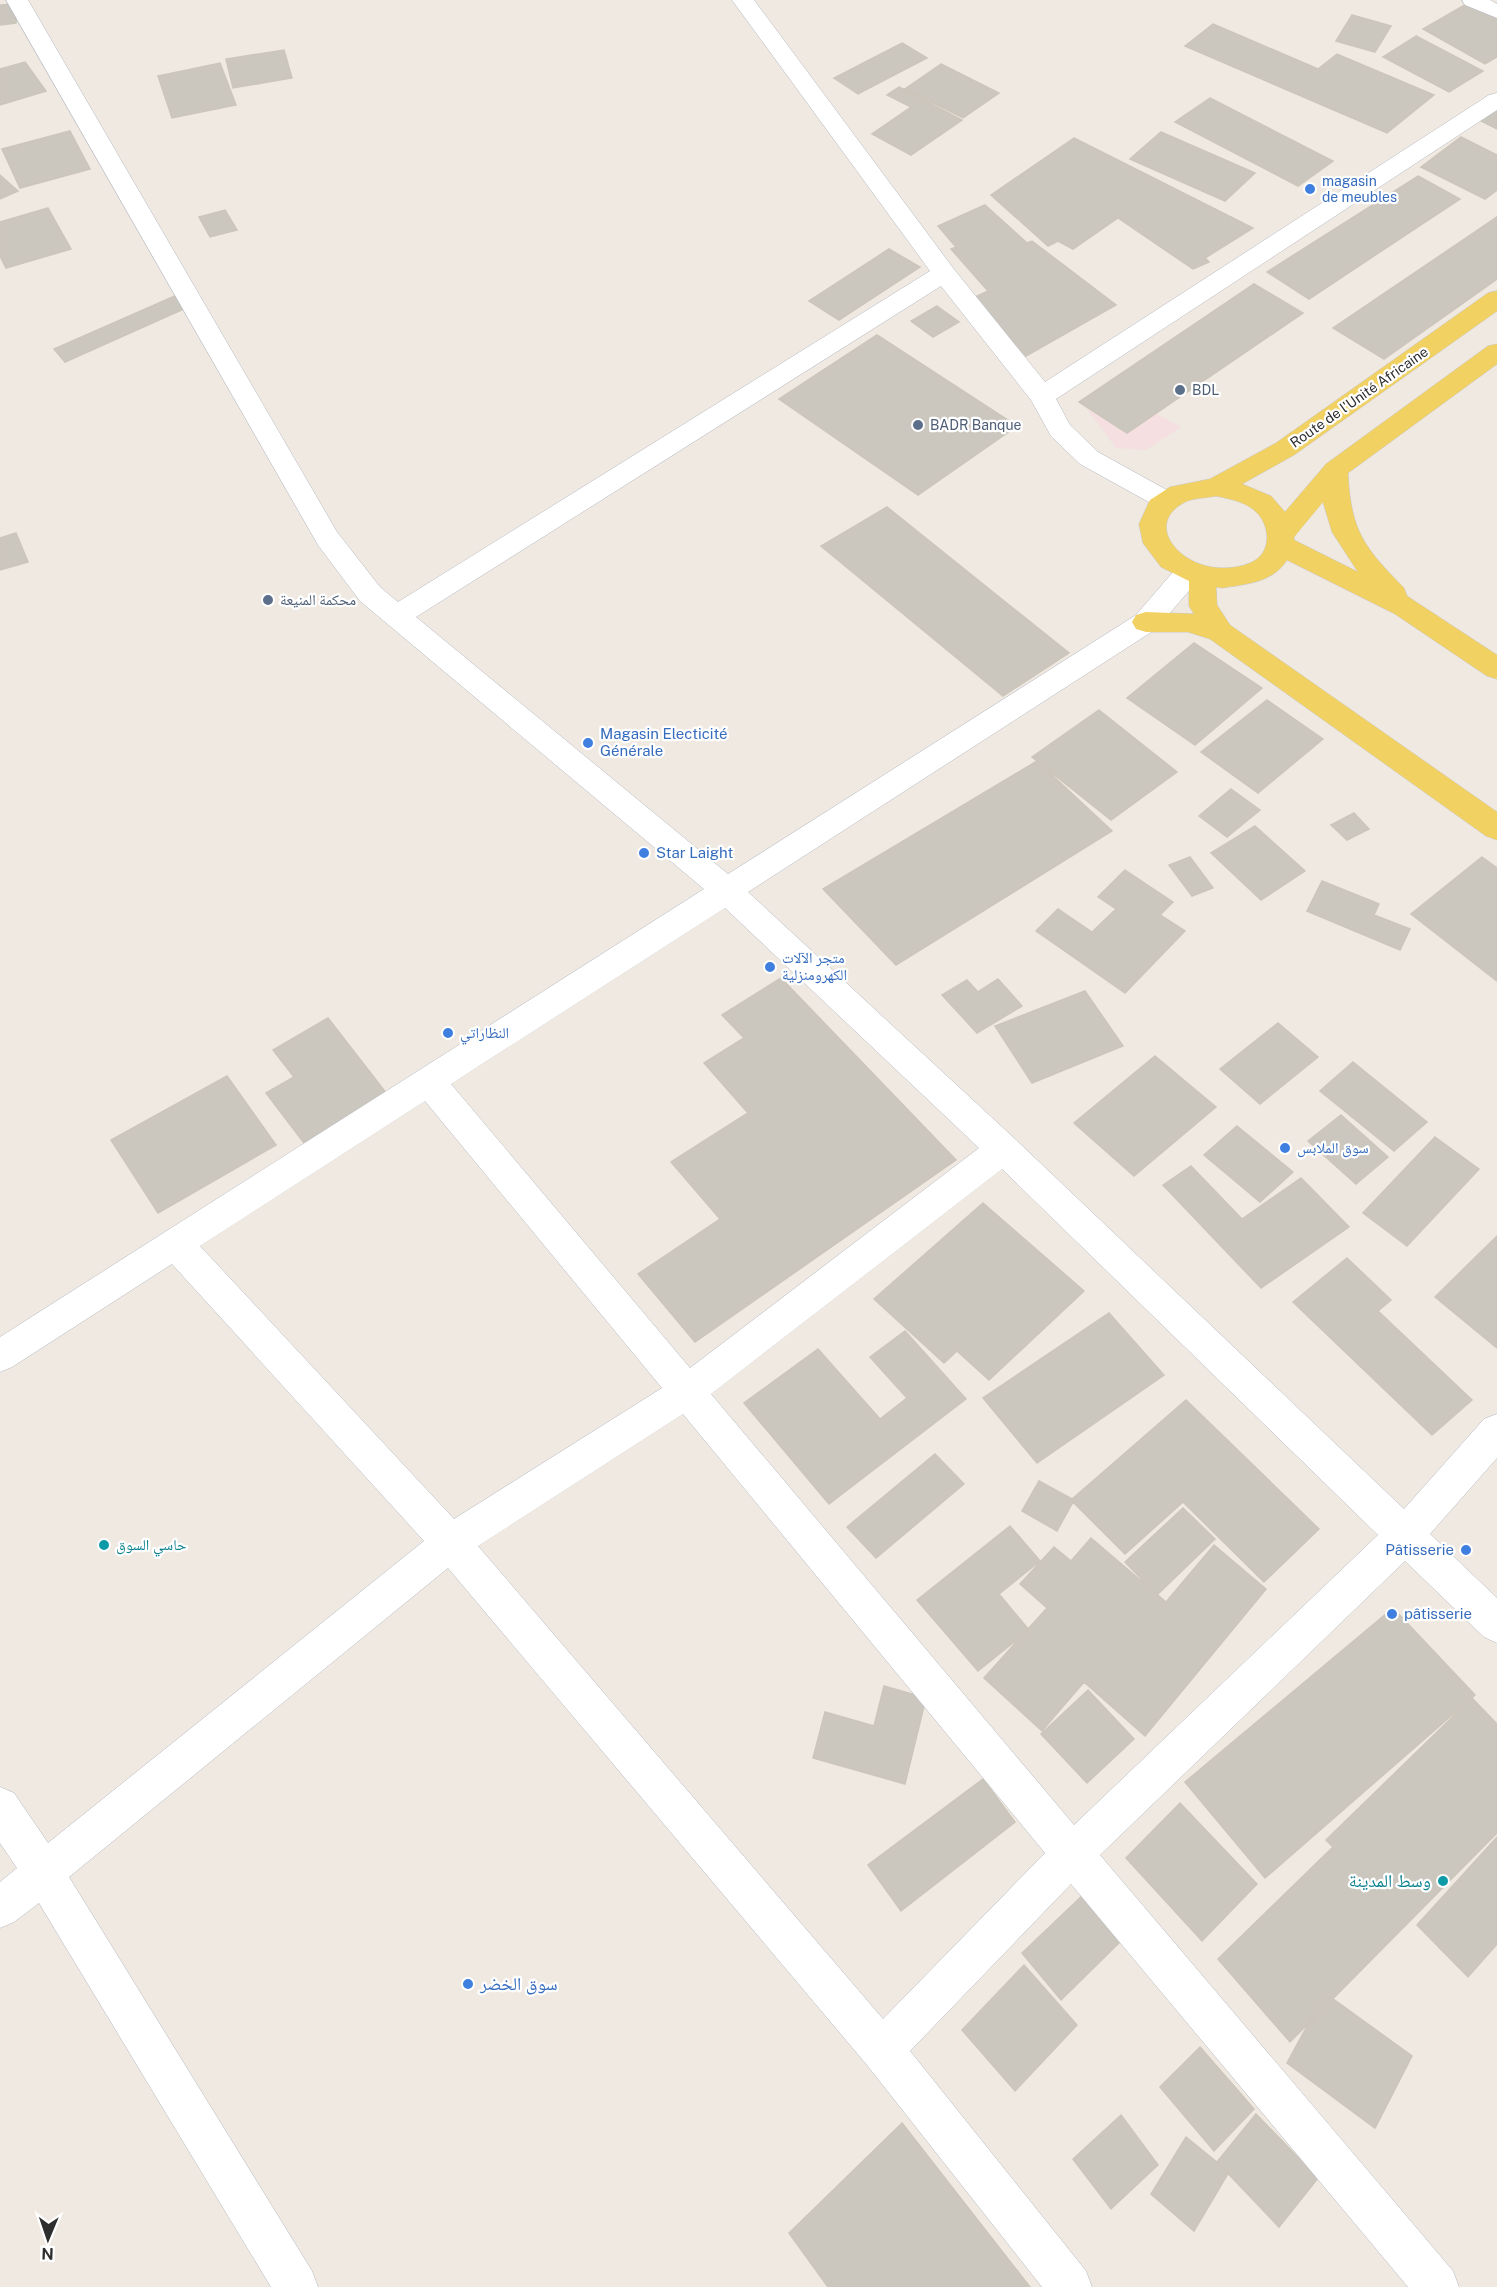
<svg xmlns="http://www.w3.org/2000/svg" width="1497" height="2287" viewBox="0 0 1497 2287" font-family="'Public Sans','Noto Naskh Arabic',sans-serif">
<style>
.medical{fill:#f5dfe0}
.building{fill:#cbc7bf;stroke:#cbc5ba;stroke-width:1.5}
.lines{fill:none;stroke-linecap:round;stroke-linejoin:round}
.minor-casing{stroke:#b4b7c1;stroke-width:1}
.major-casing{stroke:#c9c9c9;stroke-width:1}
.minor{fill:#fff;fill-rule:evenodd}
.major{fill:#f2d163;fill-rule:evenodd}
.shop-dot{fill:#3f7fe0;stroke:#fff;stroke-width:2}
.service-dot{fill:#5c6f8a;stroke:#fff;stroke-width:2}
.culture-dot{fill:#0f9aa8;stroke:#fff;stroke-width:2}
.labels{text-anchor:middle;stroke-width:4.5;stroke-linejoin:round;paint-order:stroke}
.far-shop-label{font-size:14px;fill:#366cbe;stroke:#fff;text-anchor:start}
.far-service-label{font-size:14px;fill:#4e5e75;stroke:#fff;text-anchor:start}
.far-street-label{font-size:14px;fill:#2e2e2e;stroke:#fff}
.service-label{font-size:15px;fill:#4e5e75;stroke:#fff;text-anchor:start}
.shop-label{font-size:15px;fill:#366cbe;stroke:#fff;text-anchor:start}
.culture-label{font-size:15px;fill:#0d838f;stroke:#fff;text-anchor:start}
.near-culture-label{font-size:18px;fill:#0d838f;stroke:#fff;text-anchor:end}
.near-shop-label{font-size:18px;fill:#366cbe;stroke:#fff;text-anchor:start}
</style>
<rect width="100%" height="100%" fill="#efe9e1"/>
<path class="medical" d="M1108,388l73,39 -35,23 -30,-2 -31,-42z"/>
<path class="building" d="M1468,3l29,16v38l-12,7 -62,-35z
M17,4l-1,19 -16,2v-20z
M1352,15l39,11 -16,26 -39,-11z
M1213,24l105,45 19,-15 97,41 -47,38 -202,-87z
M1416,36l67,35 -34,21 -66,-35z
M902,43l25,15 -69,36 -24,-16z
M284,50l8,28 -59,10 -7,-29z
M25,62l21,29 -46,14v-36z
M220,63l16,42 -64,13 -14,-42z
M941,64l58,29 -36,25 -58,-29z
M899,87l63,33 -51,35 -39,-21 39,-27 -24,-12z
M1210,98l123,63 -35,25 -123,-64z
M1497,107v22l-18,-9z
M70,131l20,38 -70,19 -18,-39z
M1161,132l94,41 -30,28 -95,-42z
M1461,137l36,18v35l-12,9 -64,-32z
M1074,138l179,90 -48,30 4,4 -16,7 -75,-51 -45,31 -15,-8 -10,5 -57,-51z
M0,175l18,16 -18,8z
M1418,176l42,23 -151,100 -42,-27z
M985,205l42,38 5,-2 84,64 -90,51 -53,-58 15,-7 -37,-42 5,-2 -18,-21z
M48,208l23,41 -65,19 -6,-12v-34z
M225,210l12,20 -27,7 -11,-20z
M1497,217v62l-113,80 -51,-31z
M889,249l31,18 -81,53 -30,-19z
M1254,284l49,29 -176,120 -48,-31z
M175,296l11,12 -121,54 -11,-13z
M937,306l22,16 -26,15 -22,-16z
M877,335l140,91 -99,69 -139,-96z
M887,507l182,146 -66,43 -182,-150z
M16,533l12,29 -28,8v-32z
M1194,643l68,45 -67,57 -68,-47z
M1267,700l56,39 -65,54 -57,-41z
M1099,710l78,62 -66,48 -79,-63z
M1037,761l75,70 -216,134 -73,-76z
M1231,789l29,21 -33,27 -28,-21z
M1354,813l15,16 -22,11 -16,-15z
M1255,826l50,45 -44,29 -50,-47z
M1190,857l23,31 -21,8 -23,-31z
M1482,857l15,11v113l-86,-67z
M1125,870l48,32 -13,13 25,16 -60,62 -89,-62 22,-22 34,23 24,-23 -18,-12z
M1322,881l57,23 -5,11 36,14 -10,21 -93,-39z
M781,978l175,182 -261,182 -57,-68 82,-55 -49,-57 77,-49 -44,-50 40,-25 -22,-23z
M998,979l24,27 -45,27 -35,-38 25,-15 11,12z
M1085,991l38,55 -91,37 -37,-57z
M328,1018l59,76 -83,49 -38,-50 28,-16 -21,-27z
M1278,1023l40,34 -58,47 -40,-35z
M1155,1056l61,51 -82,69 -60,-53z
M1353,1062l74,60 -33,29 -74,-60z
M227,1076l49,69 -118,68 -47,-73z
M1341,1115l47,42 -32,27 -48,-43z
M1237,1126l56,46 -33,30 -56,-47z
M1435,1137l44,32 -72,77 -44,-33z
M1191,1166l51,53 59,-41 48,49 -88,61 -98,-103z
M983,1203l101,88 -95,89 -32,-29 -13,12 -70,-64z
M1497,1236v112l-62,-51z
M1347,1258l44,42 -13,11 94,89 -40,35 -139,-133z
M1109,1313l55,62 -127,88 -54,-65z
M905,1331l61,68 -137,105 -85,-101 74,-54 62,70 27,-21 -37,-41z
M1186,1400l133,129 -55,53 -81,-80 -58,52 -54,-54z
M935,1454l29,30 -88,74 -29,-31z
M1039,1481l35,19 -17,31 -35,-20z
M1183,1508l32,31 -58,56 -32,-33z
M1010,1526l30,35 -41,33 30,36 -51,41 -61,-71z
M1091,1538l75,64 48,-57 52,44 -121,147 -61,-54 -42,49 -58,-53 63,-70 -27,-24 34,-37 17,14z
M1393,1608l82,87 -210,183 -80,-96z
M884,1686l42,12 -21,86 -92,-26 12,-46 49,14z
M1088,1690l46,49 -47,44 -46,-49z
M1472,1698l25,26v109l-207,209 -72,-83 115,-112 -7,-7z
M983,1779l32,43 -114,89 -33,-46z
M1180,1803l77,81 -55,57 -76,-83z
M1497,1837v107l-29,33 -51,-52z
M1085,1893l38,46 -62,61 -39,-47z
M1024,1965l53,60 -62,66 -53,-61z
M1325,1993l87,63 -37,72 -88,-65z
M1200,2047l54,62 -40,42 -54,-64z
M1256,2114l62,64 -39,49 -62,-65z
M1121,2115l37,50 -47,44 -38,-50z
M902,2123l128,164h-202l-39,-54z
M1186,2137l43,35 -35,59 -43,-37z"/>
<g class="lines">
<defs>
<path id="minor" d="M6,0h22l309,532 43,55 18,15 532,-331 -198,-271h22l199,268 92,114 444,-287 8,-2v17l-441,289 14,26 28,27 76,42 4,6 -4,6 -9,3 -9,-3 -76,-42 -29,-28 -20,-36 -90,-114 -525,331 312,257 408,-259 44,-51 10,-3 10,3 4,7 -4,7 -44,51 -408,263 267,247 389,370 80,-90 13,-5v44l-67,76 67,64v45l-13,-6 -79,-76 -305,294 353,416 6,16h-51l-337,-403 -161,167 176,220 6,16h-50l-175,-222 -419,-497 -379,309 243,394 6,16h-47l-232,-384 -25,19 -14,6v-46l17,-14 -17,-25v-56l14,6 34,50 376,-302 -252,-277 -160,103 -12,5v-35l704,-448 -344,-288 -42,-56zM725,908l254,240 -289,220 -239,-284zM425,1101l237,287 -208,131 -254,-273zM1002,1169l376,366 -304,290 -363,-431zM683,1414l362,439 -162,166 -405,-473z
M1462,0h28l7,4v14l-32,-13z"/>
<path id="major" d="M1497,291v20l-203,144 -52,29 29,12 14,16 41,-48 162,-118 9,-2v20l-149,109c3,59 16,74 56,115l3,8 90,59v24l-10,-3 -92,-62 -108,-54c-15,23 -40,24 -65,28l-6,-1 1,18 13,20 267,187v28l-11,-4 -276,-197 -22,-7h-42l-10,-3 -4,-7 4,-7 10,-3 48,2 -5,-8v-25l-28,-14 -18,-24 -4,-19 11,-24 20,-13 40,-8 66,-36 212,-150zM1216,496c14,3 27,5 38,14 17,14 19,44 -4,53 -14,6 -35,7 -50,1 -29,-10 -51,-43 -15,-62 8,-4 21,-4 31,-6zM1323,502l9,30 26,40 -64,-32v-3z"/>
</defs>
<use href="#minor" class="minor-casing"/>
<use href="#major" class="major-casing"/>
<use href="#minor" class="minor"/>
<use href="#major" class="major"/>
</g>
<g class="shop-dot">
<circle cx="1310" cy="189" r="6"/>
<circle cx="588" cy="743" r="6"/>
<circle cx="644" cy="853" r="6"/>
<circle cx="770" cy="967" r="6"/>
<circle cx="448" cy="1033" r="6"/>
<circle cx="1285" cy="1148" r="6"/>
<circle cx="1466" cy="1550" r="6"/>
<circle cx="1392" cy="1614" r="6"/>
<circle cx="468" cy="1984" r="6"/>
</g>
<g class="service-dot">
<circle cx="1180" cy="390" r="6"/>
<circle cx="918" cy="425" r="6"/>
<circle cx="268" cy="600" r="6"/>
</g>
<g class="culture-dot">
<circle cx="104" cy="1545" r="6"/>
<circle cx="1443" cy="1881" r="6"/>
</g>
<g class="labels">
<g class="far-shop-label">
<text x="1322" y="186">magasin<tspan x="1322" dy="16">de meubles</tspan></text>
</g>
<g class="far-service-label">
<text x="1192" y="395">BDL</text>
<text x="930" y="430">BADR Banque</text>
</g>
<g class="far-street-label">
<text transform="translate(1359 397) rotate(-35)" y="5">Route de l'Unité Africaine</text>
</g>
<g class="service-label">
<text x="280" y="605">محكمة المنيعة</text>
</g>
<g class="shop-label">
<text x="600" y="739">Magasin Electicité<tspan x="600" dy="17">Générale</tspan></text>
<text x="656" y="858">Star Laight</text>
<text x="782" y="963">متجر الآلات<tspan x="782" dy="17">الكهرومنزلية</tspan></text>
<text x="460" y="1038">النظاراتي</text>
<text x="1297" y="1153">سوق الملابس</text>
<text x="1454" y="1555" text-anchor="end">Pâtisserie</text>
<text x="1404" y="1619">pâtisserie</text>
</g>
<g class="culture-label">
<text x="116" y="1550">حاسي السوق</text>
</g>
<g class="near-culture-label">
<text x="1431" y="1887">وسط المدينة</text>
</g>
<g class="near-shop-label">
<text x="480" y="1990">سوق الخضر</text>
</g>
</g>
<g transform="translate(48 2239) rotate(182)" stroke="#ffffff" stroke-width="4.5" paint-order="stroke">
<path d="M0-4.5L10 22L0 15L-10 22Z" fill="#2e2e2e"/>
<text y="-9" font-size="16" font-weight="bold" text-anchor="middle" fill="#2e2e2e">N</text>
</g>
</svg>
